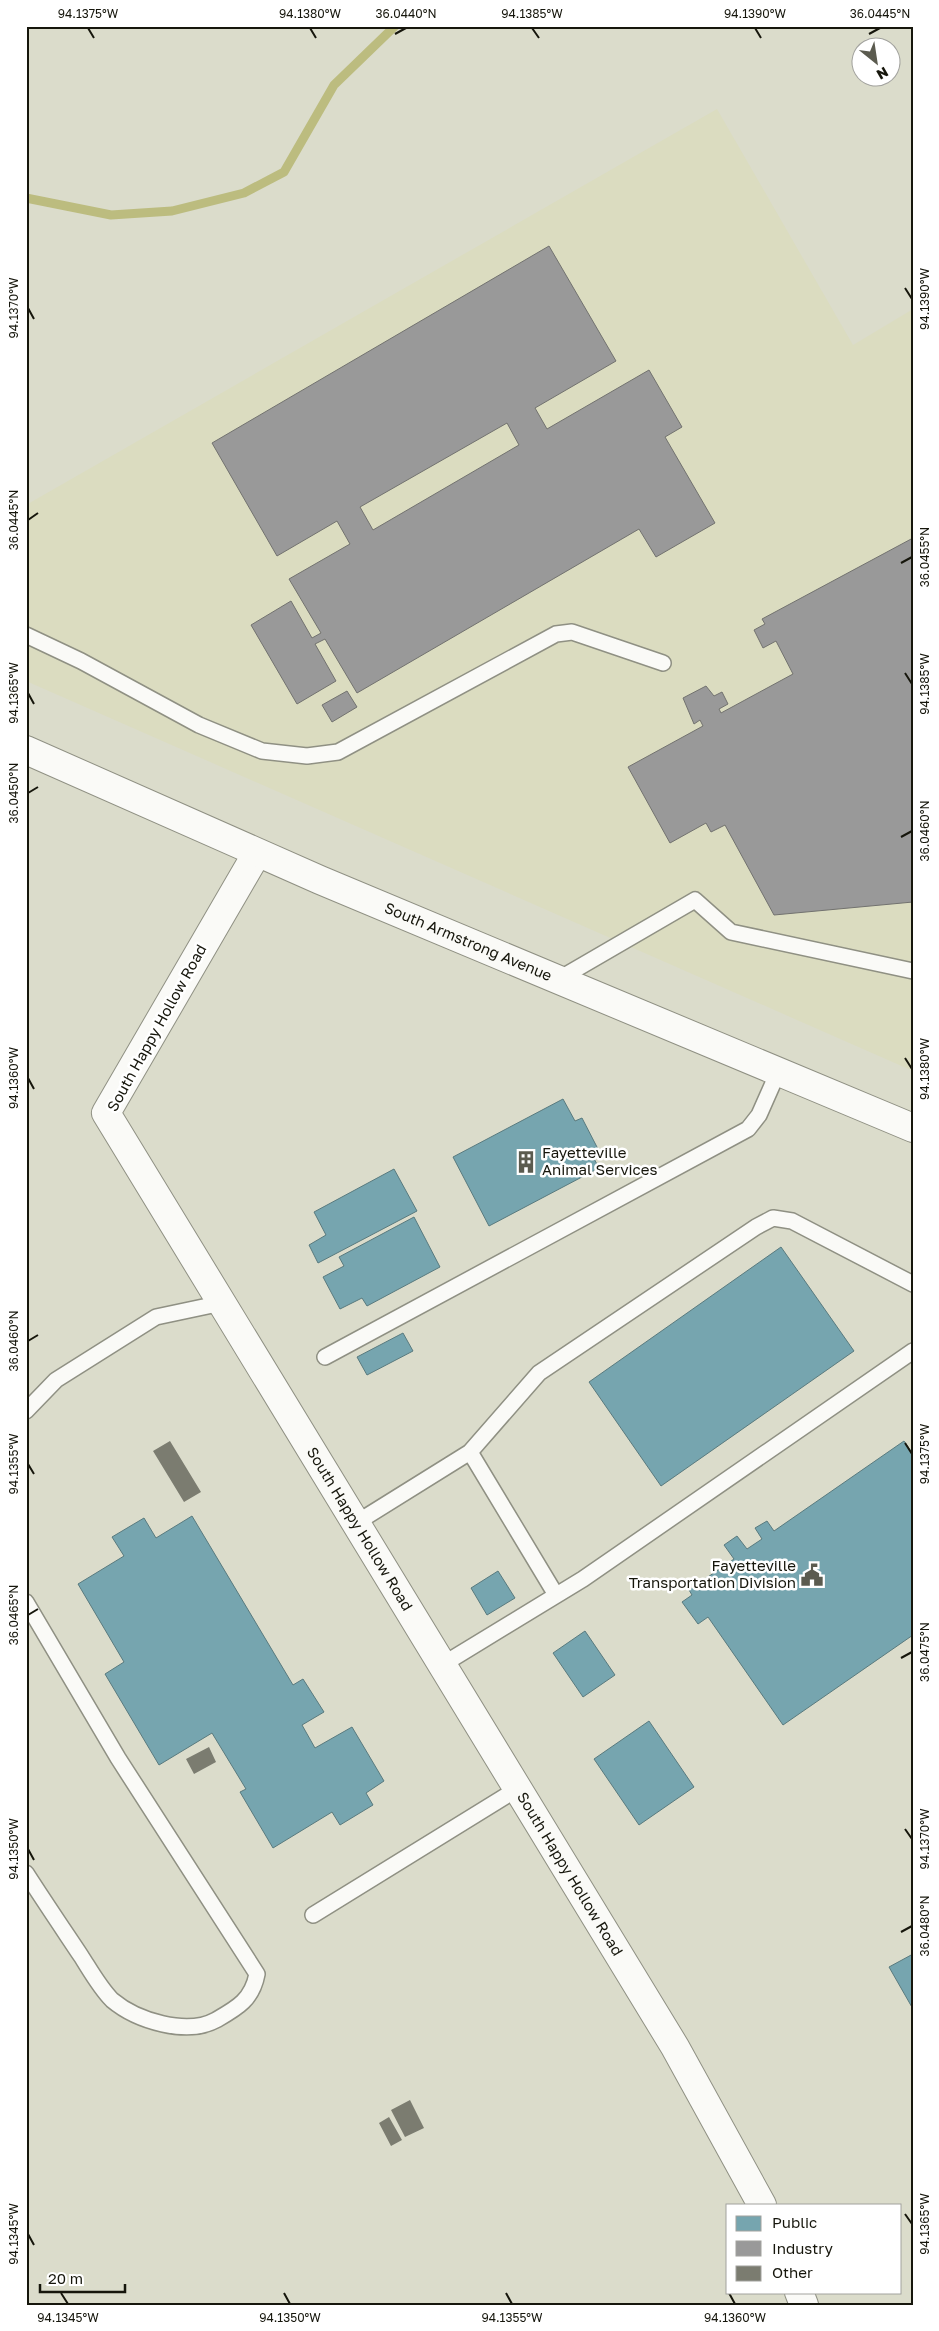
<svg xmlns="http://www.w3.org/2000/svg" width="939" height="2331" viewBox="0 0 939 2331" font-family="'Golos Text',sans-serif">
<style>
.built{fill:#dbdcc0}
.public{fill:#76a5af;stroke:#597a7e}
.industry{fill:#999;stroke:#72726f;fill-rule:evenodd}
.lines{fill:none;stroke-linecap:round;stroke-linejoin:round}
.stream{stroke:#bcbc7f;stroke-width:9}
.building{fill:#7b7c70}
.lane-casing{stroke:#8f9083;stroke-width:18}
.street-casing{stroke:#8f9083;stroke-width:30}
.secondary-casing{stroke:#8f9083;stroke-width:30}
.lane{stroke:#fafaf7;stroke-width:15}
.street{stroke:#fafaf7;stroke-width:28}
.secondary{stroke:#fafaf7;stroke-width:28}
.ticks{fill:none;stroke:#16160c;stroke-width:2}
.labels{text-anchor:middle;stroke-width:5;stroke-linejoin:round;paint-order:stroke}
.street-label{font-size:15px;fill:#16160c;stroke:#fff}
.poi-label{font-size:15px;fill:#16160c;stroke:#fff;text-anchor:start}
.neatline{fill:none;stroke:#16160c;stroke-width:2}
.ticks-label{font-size:12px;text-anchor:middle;fill:#16160c}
</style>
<rect width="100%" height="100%" fill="#dbdccb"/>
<path class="built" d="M717,109l136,236 60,-36v762l-887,-390v-176z"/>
<path class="public" d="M563,1099l12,22 7,-3 16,31 -7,4 8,15 -110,58 -36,-69z
M394,1169l23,42 -99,52 -9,-18 17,-10 -12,-23z
M414,1217l26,50 -73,39 -5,-8 -22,11 -17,-32 21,-11 -5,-9z
M781,1247l73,104 -193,135 -72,-104z
M403,1333l10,18 -46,24 -10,-18z
M904,1441l9,13v181l-130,90 -75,-108 -10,7 -16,-22 10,-7 -3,-5 45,-31 -10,-14 13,-9 10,13 15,-10 -7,-11 12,-7 7,10z
M192,1516l101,169 10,-6 21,33 -22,13 13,23 37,-21 32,54 -18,12 7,12 -33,20 -8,-13 -59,36 -33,-56 6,-3 -34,-56 -53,32 -54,-91 19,-12 -46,-78 46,-28 -12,-19 32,-19 12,20z
M498,1571l17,27 -28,17 -16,-27z
M585,1631l30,44 -32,22 -30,-44z
M649,1721l45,66 -55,38 -45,-66z
M913,1954v55l-24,-42z"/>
<path class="industry" d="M549,246l67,115 -81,47 12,21 102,-59 33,57 -17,10 50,86 -59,34 -17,-28 -282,164 -32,-54 -10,5 21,37 -39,23 -46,-79 40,-24 21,37 9,-5 -32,-54 61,-35 -13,-23 -60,35 -65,-113zM507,423l12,22 -146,85 -13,-23z
M913,538v364l-139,13 -49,-90 -14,7 -5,-9 -36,20 -42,-76 75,-41 -3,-6 -6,4 -11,-26 23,-12 8,10 8,-4 6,12 -9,5 2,4 72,-39 -17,-33 -13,7 -9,-18 11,-6 -3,-5z
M347,691l10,16 -25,15 -10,-17z"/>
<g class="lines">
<path class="stream" d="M26,198l85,17 61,-4 72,-18 40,-21 50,-87 61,-59"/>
</g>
<path class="building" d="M170,1441l31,51 -17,10 -31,-51z
M209,1747l7,15 -22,12 -8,-15z
M410,2100l14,28 -19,9 -14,-27z
M389,2117l13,23 -11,6 -12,-23z"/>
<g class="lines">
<defs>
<path id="lane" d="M26,635l55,26 118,64 63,26 45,5 31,-4 218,-118 16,-2 91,31
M559,979l136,-79 36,32 182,39
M325,1357l423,-228 11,-14 19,-43
M26,1411l30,-31 100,-63 66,-14
M470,1452l86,143
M356,1523l114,-71 69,-79 217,-146 17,-9 19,3 121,63
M26,1602l92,156 139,216c-5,26 -20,34 -41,46 -29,16 -79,1 -104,-20 -12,-12 -22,-30 -31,-44 -18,-27 -37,-55 -55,-83
M442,1665l141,-86 330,-228
M313,1915l204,-126"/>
<g id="street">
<path id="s1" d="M257,853l-151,260 569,934 87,158"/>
<path d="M799,2292l5,13"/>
</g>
<g id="secondary">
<path id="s2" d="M26,750l294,130 593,248"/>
</g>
</defs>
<use href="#lane" class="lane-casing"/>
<use href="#street" class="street-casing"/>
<use href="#secondary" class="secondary-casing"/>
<use href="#lane" class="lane"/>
<use href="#street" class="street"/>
<use href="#secondary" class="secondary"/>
</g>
<path class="ticks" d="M88,28l6,10M310,28l6,10M532,28l7,10M755,28l6,10M395,34l11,-6M869,34l11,-6M905,288l7,11M28,308l6,11M28,520l10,-7M901,563l11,-6M905,673l7,11M28,693l6,11M28,793l10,-6M901,837l11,-6M905,1058l7,11M28,1078l6,11M28,1341l10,-6M905,1443l7,11M28,1464l6,10M28,1615l10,-6M901,1658l11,-6M905,1829l7,10M28,1849l6,11M901,1932l11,-6M905,2214l7,10M28,2234l6,11M61,2293l7,11M284,2293l6,11M506,2293l6,11M729,2293l6,11"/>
<defs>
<symbol id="building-bare" viewBox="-9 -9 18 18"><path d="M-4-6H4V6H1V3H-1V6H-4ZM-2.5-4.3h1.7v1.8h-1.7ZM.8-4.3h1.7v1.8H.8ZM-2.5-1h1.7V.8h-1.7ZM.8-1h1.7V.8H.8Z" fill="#5b5b4f" stroke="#fff" stroke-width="2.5" paint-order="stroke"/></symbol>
<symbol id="civic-bare" viewBox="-9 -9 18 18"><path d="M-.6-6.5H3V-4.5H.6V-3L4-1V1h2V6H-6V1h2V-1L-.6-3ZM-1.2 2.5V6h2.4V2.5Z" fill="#5b5b4f" stroke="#fff" stroke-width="2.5" paint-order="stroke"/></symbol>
</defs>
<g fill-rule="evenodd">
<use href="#building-bare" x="510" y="1146" width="32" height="32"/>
<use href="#civic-bare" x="796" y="1559" width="32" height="32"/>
</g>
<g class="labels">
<g class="street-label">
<text dy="5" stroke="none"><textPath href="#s2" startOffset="482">South Armstrong Avenue</textPath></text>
<text transform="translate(157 1028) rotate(-61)" y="5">South Happy Hollow Road</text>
<text dy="5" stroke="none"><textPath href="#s1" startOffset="788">South Happy Hollow Road</textPath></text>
<text dy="5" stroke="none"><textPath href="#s1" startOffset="1192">South Happy Hollow Road</textPath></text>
</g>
<g class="poi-label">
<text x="542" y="1158">Fayetteville<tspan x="542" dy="17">Animal Services</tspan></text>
<text x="796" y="1571" text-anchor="end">Fayetteville<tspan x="796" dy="17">Transportation Division</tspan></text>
</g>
</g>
<rect width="939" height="2331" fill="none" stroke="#ffffff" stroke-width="55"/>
<rect x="726" y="2204" width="175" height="90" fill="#ffffff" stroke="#a2a29e"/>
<rect x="736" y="2216" width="25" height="15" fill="#76a5af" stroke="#a2a29e"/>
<text x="772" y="2228" font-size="15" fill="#16160c">Public</text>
<rect x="736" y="2241" width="25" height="15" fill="#999999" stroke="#a2a29e"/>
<text x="772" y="2254" font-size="15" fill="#16160c">Industry</text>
<rect x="736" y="2266" width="25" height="15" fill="#7b7c70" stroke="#a2a29e"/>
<text x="772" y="2278" font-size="15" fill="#16160c">Other</text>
<g transform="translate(876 62) rotate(150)"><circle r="24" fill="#ffffff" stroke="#a2a29e"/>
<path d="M0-4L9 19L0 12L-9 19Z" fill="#5b5b4f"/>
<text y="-8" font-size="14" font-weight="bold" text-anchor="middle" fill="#16160c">N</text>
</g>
<path d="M40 2284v8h85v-8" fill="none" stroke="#16160c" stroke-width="2.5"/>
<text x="48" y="2284" font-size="15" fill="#16160c" stroke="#ffffff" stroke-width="4" paint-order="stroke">20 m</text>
<rect x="28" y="28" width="884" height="2276" class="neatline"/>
<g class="ticks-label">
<text x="88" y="18">94.1375°W</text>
<text x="310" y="18">94.1380°W</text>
<text x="406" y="18">36.0440°N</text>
<text x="532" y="18">94.1385°W</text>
<text x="755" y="18">94.1390°W</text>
<text x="880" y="18">36.0445°N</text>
<text transform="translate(925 299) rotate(-90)" y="4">94.1390°W</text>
<text transform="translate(14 308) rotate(-90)" y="4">94.1370°W</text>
<text transform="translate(14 520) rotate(-90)" y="4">36.0445°N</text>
<text transform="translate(925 557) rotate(-90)" y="4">36.0455°N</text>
<text transform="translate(925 684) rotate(-90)" y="4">94.1385°W</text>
<text transform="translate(14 693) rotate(-90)" y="4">94.1365°W</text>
<text transform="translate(14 793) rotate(-90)" y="4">36.0450°N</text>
<text transform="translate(925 831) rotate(-90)" y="4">36.0460°N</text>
<text transform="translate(925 1069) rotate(-90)" y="4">94.1380°W</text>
<text transform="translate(14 1078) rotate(-90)" y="4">94.1360°W</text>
<text transform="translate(14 1341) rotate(-90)" y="4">36.0460°N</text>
<text transform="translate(925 1454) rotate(-90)" y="4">94.1375°W</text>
<text transform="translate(14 1464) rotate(-90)" y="4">94.1355°W</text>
<text transform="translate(14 1615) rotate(-90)" y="4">36.0465°N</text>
<text transform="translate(925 1652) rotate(-90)" y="4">36.0475°N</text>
<text transform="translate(925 1839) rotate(-90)" y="4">94.1370°W</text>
<text transform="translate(14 1849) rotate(-90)" y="4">94.1350°W</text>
<text transform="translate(925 1926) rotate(-90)" y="4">36.0480°N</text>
<text transform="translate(925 2224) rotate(-90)" y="4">94.1365°W</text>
<text transform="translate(14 2234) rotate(-90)" y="4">94.1345°W</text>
<text x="68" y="2322">94.1345°W</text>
<text x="290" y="2322">94.1350°W</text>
<text x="512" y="2322">94.1355°W</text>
<text x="735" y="2322">94.1360°W</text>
</g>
</svg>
